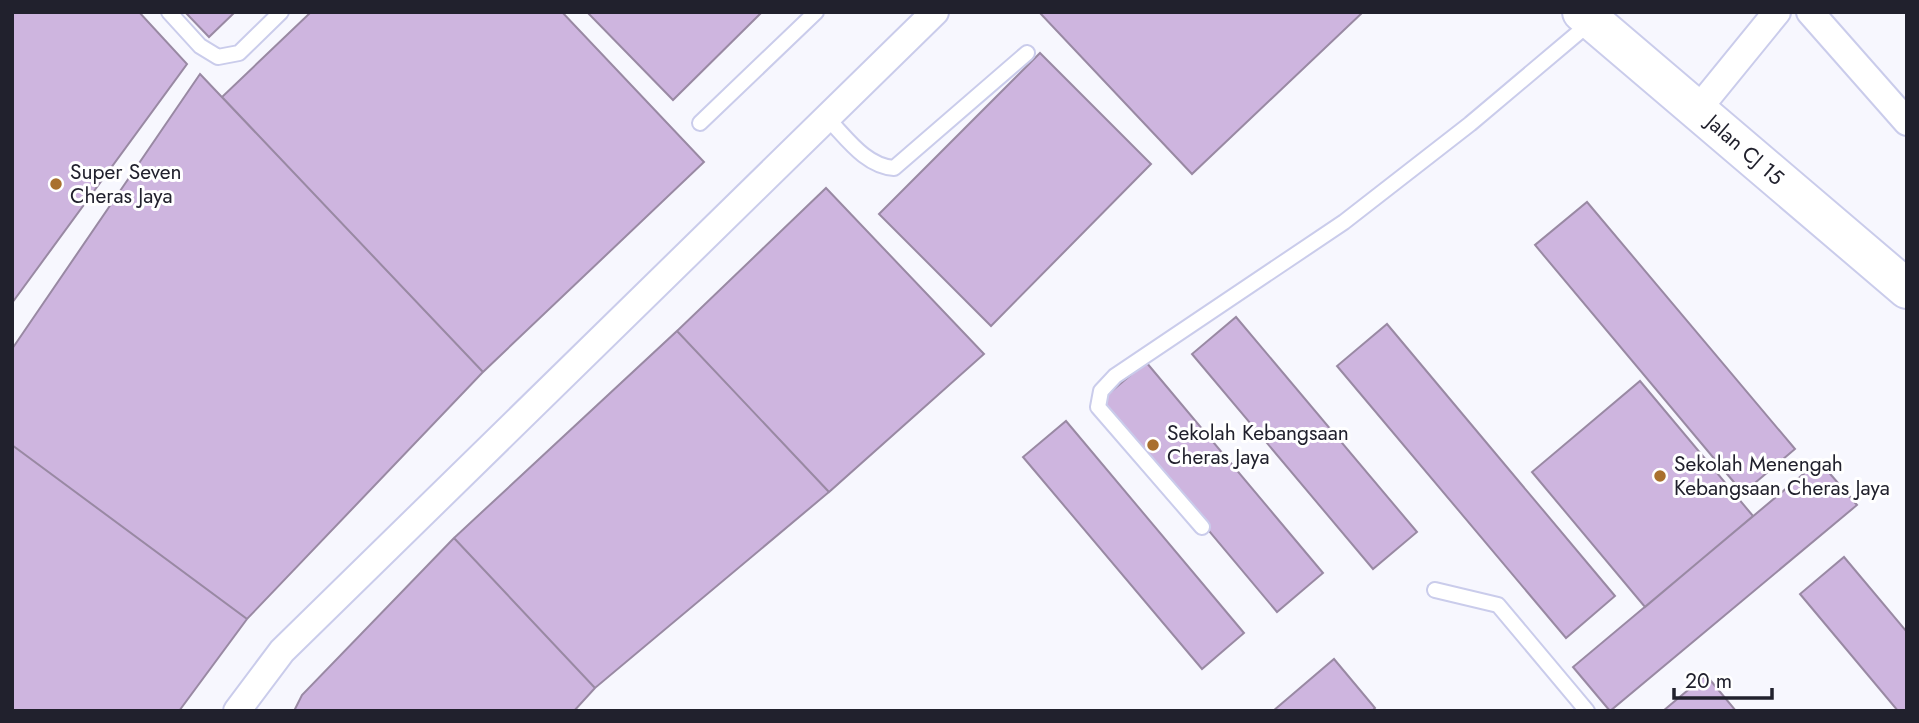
<svg xmlns="http://www.w3.org/2000/svg" width="1919" height="723" viewBox="0 0 1919 723" font-family="Jost,sans-serif">
<style>
.building{fill:#ceb5df;stroke:#9989a3;stroke-width:2}
.lines{fill:none;stroke-linecap:round;stroke-linejoin:round}
.lane-casing{stroke:#cacceb;stroke-width:18}
.street-casing{stroke:#cacceb;stroke-width:30}
.secondary-casing{stroke:#cacceb;stroke-width:42}
.lane{stroke:#fff;stroke-width:14}
.street{stroke:#fff;stroke-width:26}
.secondary{stroke:#fff;stroke-width:38}
.poi-dot{fill:#a9702e;stroke:#fff;stroke-width:2.5}
.labels{text-anchor:middle;stroke-width:6;stroke-linejoin:round;paint-order:stroke}
.street-label{font-size:21px;fill:#21212d;stroke:#fff}
.poi-label{font-size:21px;fill:#21212d;stroke:#fff;text-anchor:start}
</style>
<rect width="100%" height="100%" fill="#f7f7fe"/>
<path class="building" d="M12,12h127l48,52 -175,239z
M185,12h50l-26,25z
M311,12h251l142,150 -221,210 -261,-275z
M587,12h175l-89,88z
M1039,12h324l-171,162z
M1040,53l111,111 -160,162 -112,-112z
M200,74l283,298 -236,247 -235,-174v-96z
M826,188l158,166 -155,138 -152,-161z
M1587,202l208,247 -52,44 -208,-248z
M1236,317l181,215 -44,37 -181,-215z
M1387,324l228,272 -49,42 -229,-272z
M677,331l152,161 -234,196 -141,-150z
M1146,362l177,211 -46,39 -177,-211z
M1640,381l113,135 -108,91 -113,-135z
M1066,421l178,212 -42,36 -179,-212z
M12,445l235,174 -68,92h-167z
M1819,461l38,44 -247,206 -37,-44z
M454,538l141,150 -21,23h-280l8,-16z
M1844,557l63,75v79h-9l-98,-117z
M1334,659l41,49 -3,3h-99z
M1706,675l30,36h-73z"/>
<g class="lines">
<defs>
<path id="lane" d="M169,12l31,34 18,11 21,-4 42,-41
M827,118c19,19 38,48 67,50l133,-115
M700,123l116,-111
M1202,527l-104,-120 3,-16 14,-15 229,-154 126,-98 121,-102
M1435,590l63,15 89,106"/>
<path id="street" d="M1810,12l97,110
M1698,109l79,-97
M237,711l45,-60 653,-639"/>
<path id="secondary" d="M1582,12l325,277"/>
</defs>
<use href="#lane" class="lane-casing"/>
<use href="#street" class="street-casing"/>
<use href="#secondary" class="secondary-casing"/>
<use href="#lane" class="lane"/>
<use href="#street" class="street"/>
<use href="#secondary" class="secondary"/>
</g>
<g class="poi-dot">
<circle cx="56" cy="184" r="7"/>
<circle cx="1153" cy="445" r="7"/>
<circle cx="1660" cy="476" r="7"/>
</g>
<g class="labels">
<g class="street-label">
<text transform="translate(1745 150) rotate(41)" y="7">Jalan CJ 15</text>
</g>
<g class="poi-label">
<text x="70" y="179">Super Seven<tspan x="70" dy="24">Cheras Jaya</tspan></text>
<text x="1167" y="440">Sekolah Kebangsaan<tspan x="1167" dy="24">Cheras Jaya</tspan></text>
<text x="1674" y="471">Sekolah Menengah<tspan x="1674" dy="24">Kebangsaan Cheras Jaya</tspan></text>
</g>
</g>
<rect width="1919" height="723" fill="none" stroke="#21212d" stroke-width="28"/>
<path d="M1674 688v10h98v-10" fill="none" stroke="#21212d" stroke-width="3.5"/>
<text x="1685" y="688" font-size="21" fill="#21212d" stroke="#ffffff" stroke-width="5" paint-order="stroke">20 m</text>
</svg>
